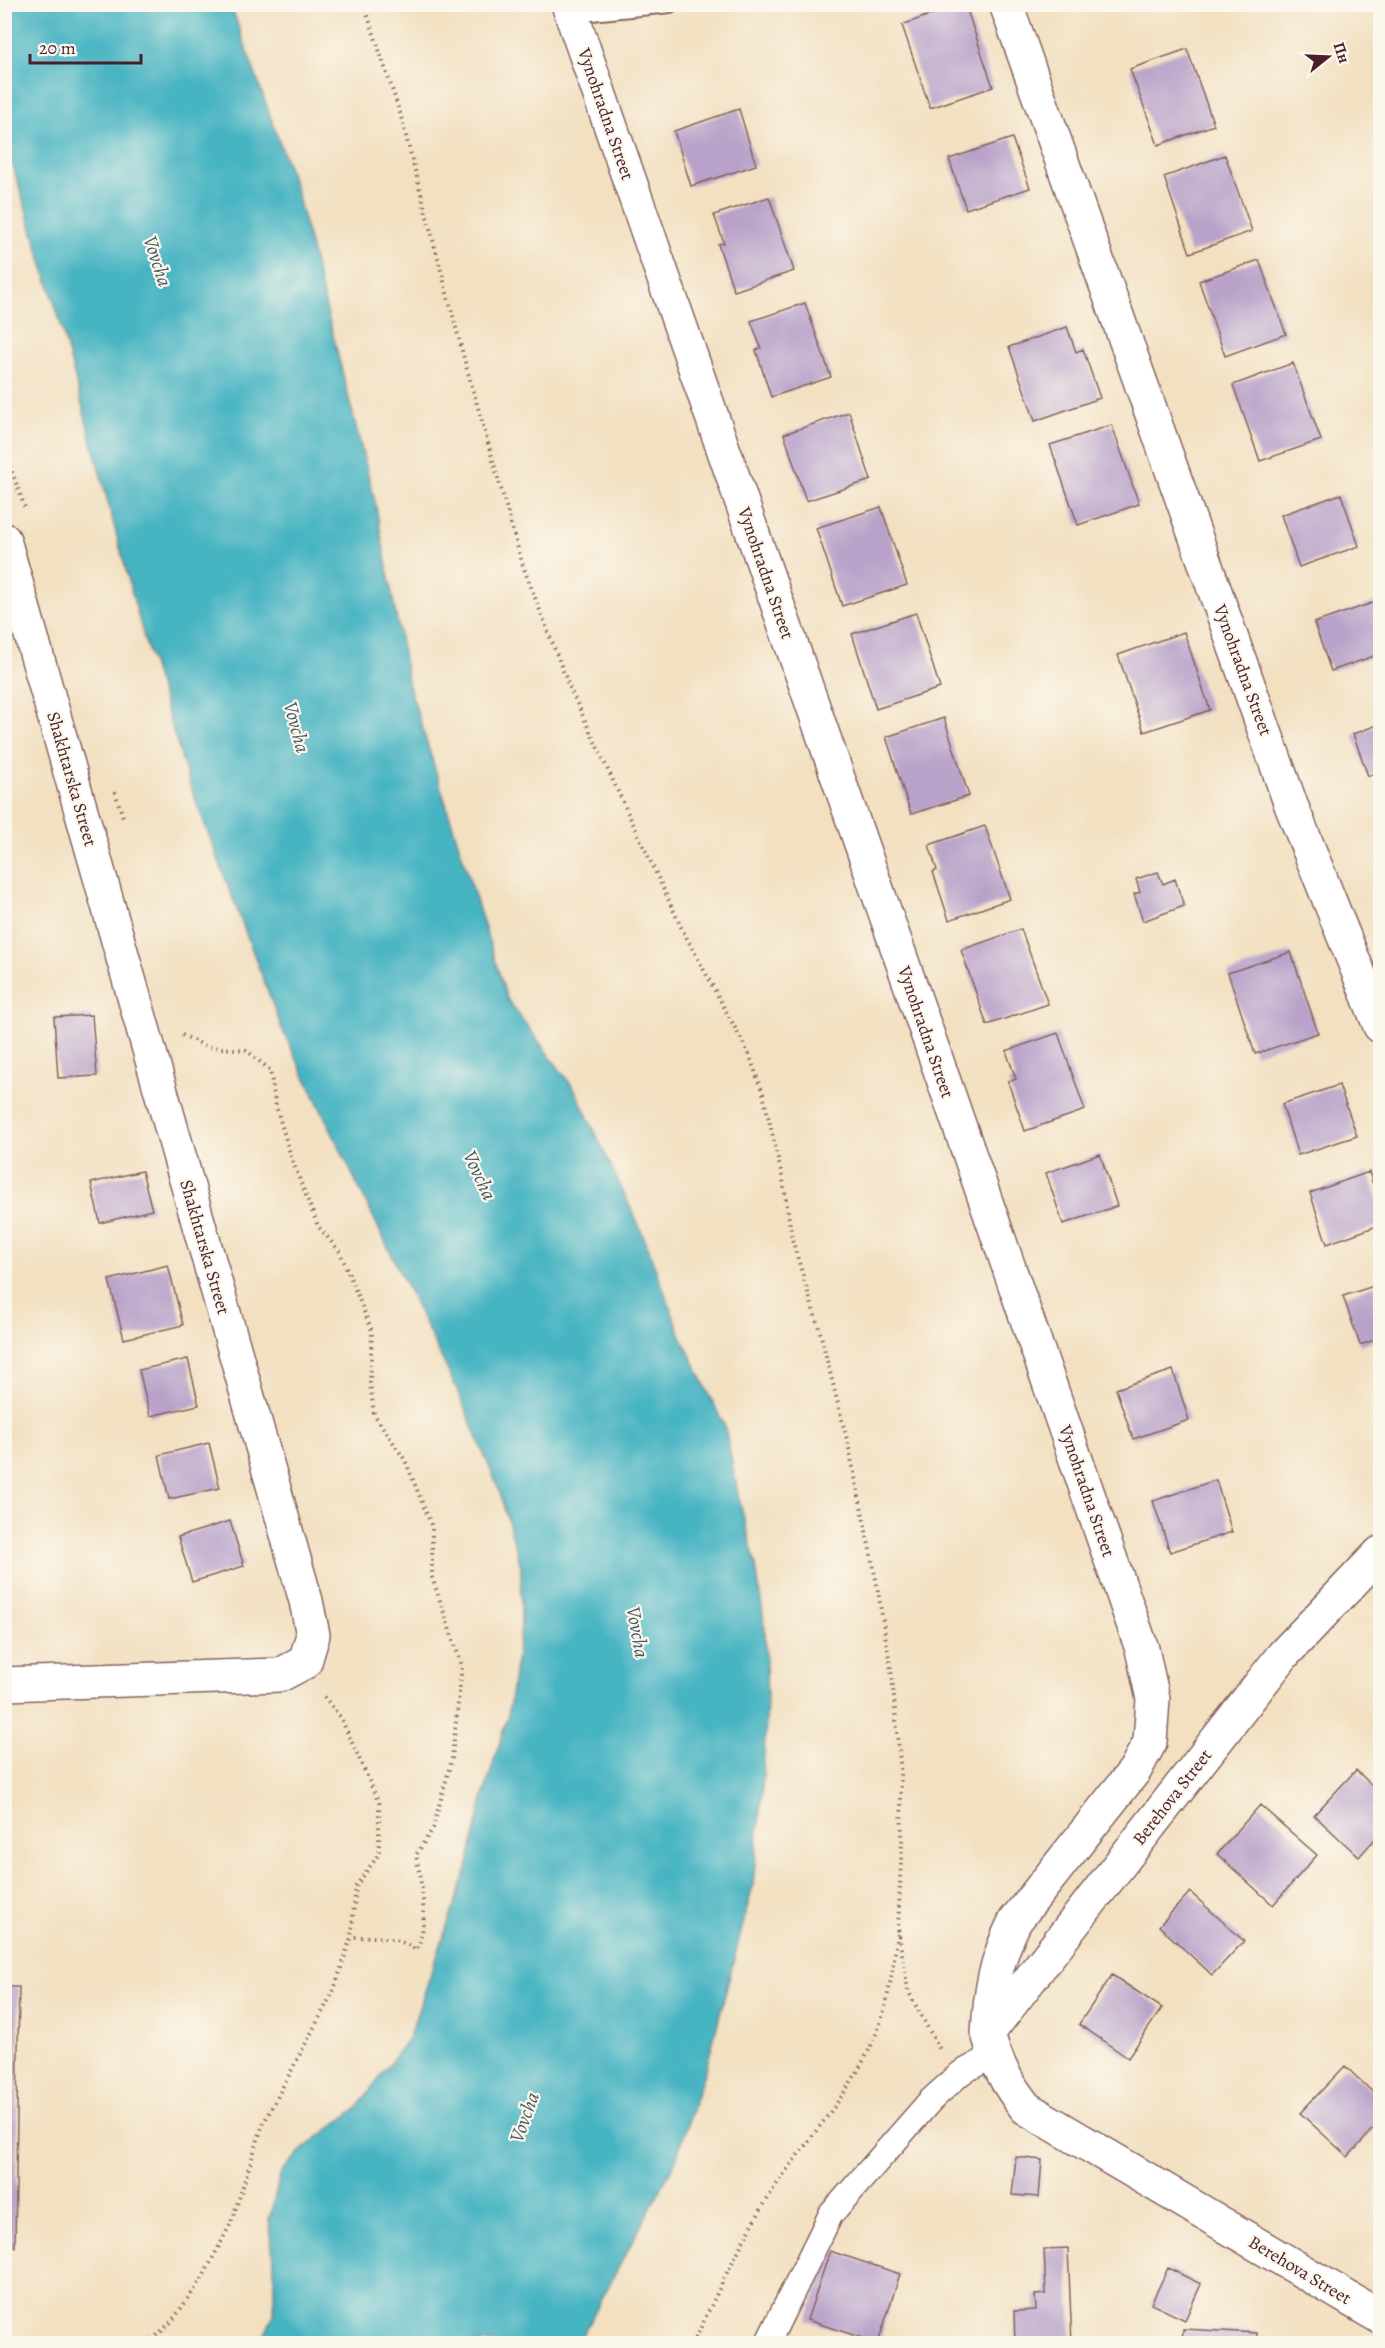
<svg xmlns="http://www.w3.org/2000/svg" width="1385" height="2348" viewBox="0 0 1385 2348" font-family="Alegreya,serif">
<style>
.water{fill:#47b4c2;stroke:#486a76;stroke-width:1.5}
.building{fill:#b8a2c9}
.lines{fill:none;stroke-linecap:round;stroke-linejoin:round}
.service-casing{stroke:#856360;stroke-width:20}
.pedestrian-casing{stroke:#856360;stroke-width:27}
.minor-casing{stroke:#856360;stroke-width:36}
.path{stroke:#856360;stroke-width:4;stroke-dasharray:1.5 4.5;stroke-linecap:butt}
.service{stroke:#fff;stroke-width:16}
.pedestrian{stroke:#fff;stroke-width:24}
.minor{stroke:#fff;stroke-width:33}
.labels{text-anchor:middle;stroke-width:4.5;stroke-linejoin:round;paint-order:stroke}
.street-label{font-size:18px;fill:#4a1f2b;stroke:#fbf7ec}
.water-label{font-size:20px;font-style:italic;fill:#495b67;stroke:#fbf7ec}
</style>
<rect width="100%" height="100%" fill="#fbf7ec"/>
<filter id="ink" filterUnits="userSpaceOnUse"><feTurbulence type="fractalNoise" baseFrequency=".0167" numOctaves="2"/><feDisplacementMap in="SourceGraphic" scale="12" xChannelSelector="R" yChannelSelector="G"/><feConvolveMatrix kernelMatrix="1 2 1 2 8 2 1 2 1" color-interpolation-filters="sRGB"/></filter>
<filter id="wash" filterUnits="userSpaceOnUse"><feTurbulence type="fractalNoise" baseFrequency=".008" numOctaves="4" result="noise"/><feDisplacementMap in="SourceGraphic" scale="24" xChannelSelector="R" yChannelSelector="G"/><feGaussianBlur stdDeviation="1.35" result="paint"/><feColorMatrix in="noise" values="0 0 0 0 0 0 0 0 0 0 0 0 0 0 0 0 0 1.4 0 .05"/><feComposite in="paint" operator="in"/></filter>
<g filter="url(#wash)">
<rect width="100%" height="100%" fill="#f2e0c1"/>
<path class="water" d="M4,5h229l1,9 62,175 79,313 34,184 98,313 68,91 66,140 40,106 44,91 14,72 17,67 9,63 2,72 -5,90 -9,94 -45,176 -33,101 -97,181h-317l13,-29v-50l-5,-44 12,-48 23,-24 53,-40 52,-71 59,-171 16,-72 24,-79 13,-88v-61l-22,-76 -40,-96 -177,-365 -92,-244 -46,-147 -85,-320 -54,-178z"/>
<g id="blocks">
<path class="building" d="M960,4h5l28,83 -63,21 -28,-83z
M1187,49l27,76 -56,20 -28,-76z
M739,109l17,56 -65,21 -17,-55z
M1012,138l18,50 -64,21 -17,-50z
M1225,155l27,76 -62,22 -26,-76z
M769,197l25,74 -60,20 -16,-47 6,-1 -10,-28z
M1259,260l27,74 -61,22 -26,-75z
M805,303l26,74 -60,20 -15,-47 5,-2 -10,-27z
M1067,327l9,25 7,-3 17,49 -65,23 -26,-74z
M1293,363l28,77 -61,21 -27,-76z
M849,412l22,68 -65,21 -22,-67z
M1112,425l27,79 -61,21 -28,-80z
M1341,494l18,52 -60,21 -18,-52z
M881,507l26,78 -65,21 -26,-78z
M1375,602l5,15v37l-49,17 -17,-48z
M916,613l24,75 -64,21 -24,-75z
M1184,632l26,78 -66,22 -26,-77z
M944,718l25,78 -58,18 -25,-77z
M1380,724v47l-12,5 -15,-42z
M985,826l25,73 -61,21 -16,-48 4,-2 -8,-25z
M1158,872l5,12 12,-5 9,27 -41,15 -9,-27 6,-2 -4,-13z
M1021,929l27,75 -61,21 -26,-75z
M1291,952l27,81 -63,21 -27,-81z
M92,1015l5,61 -39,2 -4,-61z
M1058,1033l27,77 -60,21 -17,-49 8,-3 -10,-28z
M1339,1085l18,51 -59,19 -16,-51z
M1100,1154l17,52 -54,18 -17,-51z
M142,1171l10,39 -52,13 -9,-40z
M1369,1172l11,34v19l-53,19 -17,-51z
M168,1265l15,60 -59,14 -15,-59z
M1380,1284v54l-20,7 -17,-49z
M188,1359l11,46 -49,11 -11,-46z
M1173,1370l16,50 -56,19 -17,-50z
M209,1443l11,45 -51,11 -10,-44z
M1216,1480l16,52 -62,20 -17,-51z
M230,1521l14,45 -52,16 -14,-45z
M1356,1770l24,23v40l-21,24 -45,-42z
M1260,1805l57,50 -44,50 -56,-51z
M1190,1892l54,49 -32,34 -53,-49z
M1112,1975l50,33 -34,50 -49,-34z
M4,1987h15l-4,260h-11z
M1345,2066l35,33v23l-32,35 -48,-44z
M1016,2157l26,3 -3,37 -27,-2z
M1068,2248l4,96h-57l-1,-33 22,-1 -1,-15 11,-1 -2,-45z
M830,2251l70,23 -22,69 -71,-23z
M1168,2268l33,16 -16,36 -34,-16z
M1183,2329l74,4v11h-75z"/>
</g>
</g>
<g filter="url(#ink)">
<use href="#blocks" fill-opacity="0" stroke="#856360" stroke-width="1.5"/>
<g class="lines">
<defs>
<path id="service" d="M571,14l99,-10"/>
<path id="pedestrian" d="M767,2344l64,-130 100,-114 30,-27 33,-18"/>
<path id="minor" d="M568,4l574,1645 11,50 -3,43 -15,28 -120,151c-19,39 -25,69 -27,112
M1006,4l285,801 89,221
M4,540l302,1061 7,34 -8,27 -25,13 -276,9
M1380,1553l-97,102 -295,378c8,30 19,51 38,75l354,209"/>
</defs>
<use href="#service" class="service-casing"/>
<use href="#pedestrian" class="pedestrian-casing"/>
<use href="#minor" class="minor-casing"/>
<path class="path" d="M364,4l36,109 65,249 58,204 45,118 114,245 67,125 14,40 20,86 9,59 28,93 29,116 27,131 16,98 8,85 2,78 -4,89 10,62 32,59
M4,449l22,62
M115,792l8,25
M182,1035l26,12 38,3 24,20 6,36 16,54 26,66 22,26 32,79 -2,51 4,32 31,46 27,67v50l30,89 -10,92 -19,70 -17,27c5,26 14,70 0,95 -21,-15 -41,-13 -65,-13
M148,2344l24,-23 30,-42 29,-56 32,-99 71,-134 17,-53 5,-51 23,-32v-51l-38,-85 -19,-24
M693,2344c25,-53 49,-105 80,-154 33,-50 77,-95 101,-151 15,-33 18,-71 24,-106"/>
<use href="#service" class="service"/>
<use href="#pedestrian" class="pedestrian"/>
<use href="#minor" class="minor"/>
</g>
</g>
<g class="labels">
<g class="street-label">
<text transform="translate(606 114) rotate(71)" y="6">Vynohradna Street</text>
<text transform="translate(766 573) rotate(71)" y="6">Vynohradna Street</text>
<text transform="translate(1243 670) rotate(70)" y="6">Vynohradna Street</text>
<text transform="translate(72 779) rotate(74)" y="6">Shakhtarska Street</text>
<text transform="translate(926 1032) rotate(71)" y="6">Vynohradna Street</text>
<text transform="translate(205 1247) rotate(74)" y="6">Shakhtarska Street</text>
<text transform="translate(1087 1491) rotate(71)" y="6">Vynohradna Street</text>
<text transform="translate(1172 1797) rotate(-52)" y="6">Berehova Street</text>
<text transform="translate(1300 2270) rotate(31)" y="6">Berehova Street</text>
</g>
<g class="water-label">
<text transform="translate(158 261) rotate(72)" y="7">Vovcha</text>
<text transform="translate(297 727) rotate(75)" y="7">Vovcha</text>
<text transform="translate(480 1175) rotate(65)" y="7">Vovcha</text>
<text transform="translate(638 1632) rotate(80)" y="7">Vovcha</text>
<text transform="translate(524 2117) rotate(-70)" y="7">Vovcha</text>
</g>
</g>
<rect width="1385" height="2348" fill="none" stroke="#fbf7ec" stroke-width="24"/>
<g transform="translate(1328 57) rotate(72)" stroke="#fbf7ec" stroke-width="4.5" paint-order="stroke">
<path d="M0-4.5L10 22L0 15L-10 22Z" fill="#4a1f2b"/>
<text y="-9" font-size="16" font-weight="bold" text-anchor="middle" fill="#4a1f2b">Пн</text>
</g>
<path d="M30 54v9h111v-9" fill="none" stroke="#4a1f2b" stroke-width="3"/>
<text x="39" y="54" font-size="18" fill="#4a1f2b" stroke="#fbf7ec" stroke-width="4.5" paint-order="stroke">20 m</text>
</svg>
